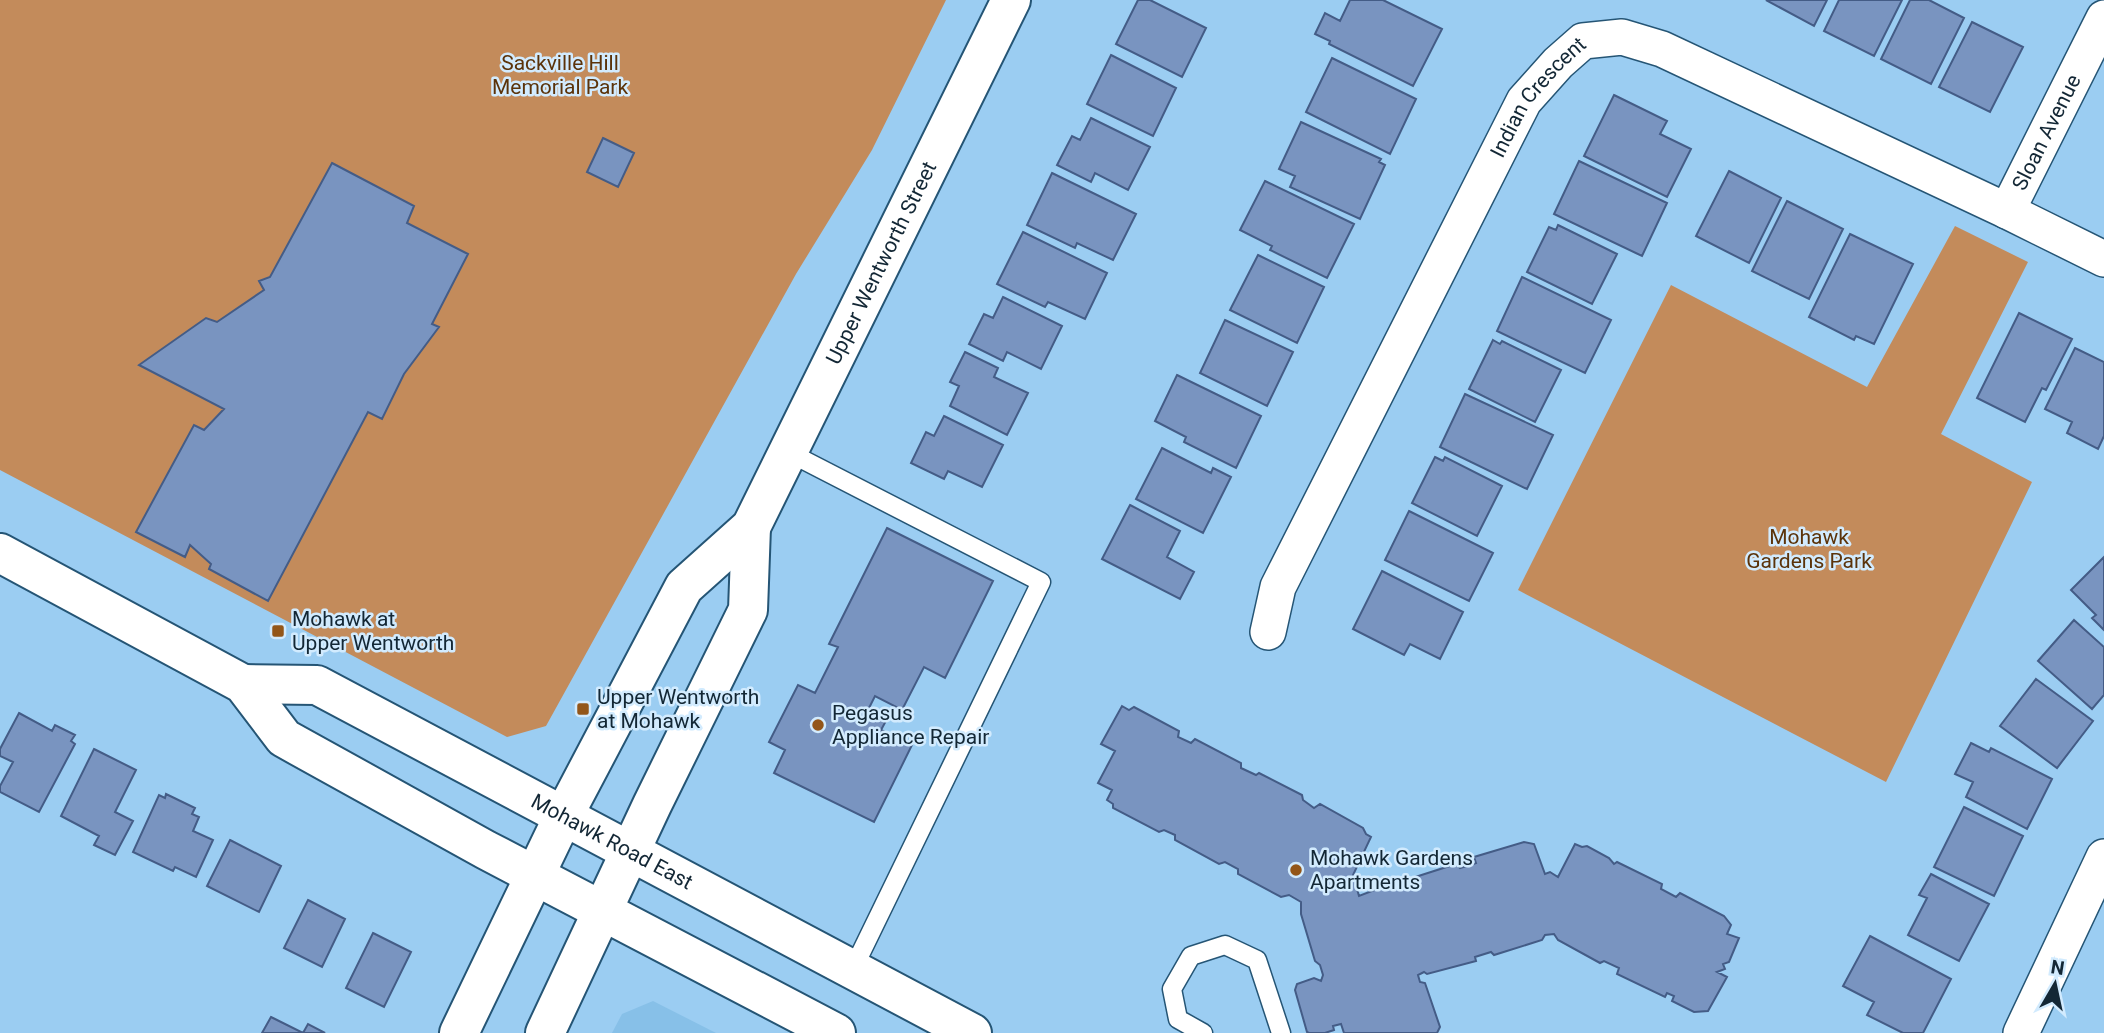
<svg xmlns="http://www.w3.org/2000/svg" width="2104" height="1033" viewBox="0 0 2104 1033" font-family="Roboto,sans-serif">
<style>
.built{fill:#87c0e8}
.green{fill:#c38b5b}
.building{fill:#7994c0;stroke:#445c86;stroke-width:2}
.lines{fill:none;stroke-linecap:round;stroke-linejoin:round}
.lane-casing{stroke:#255575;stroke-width:21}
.street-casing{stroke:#255575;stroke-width:38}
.secondary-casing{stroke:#255575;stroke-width:42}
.lane{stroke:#fff;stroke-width:18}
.street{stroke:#fff;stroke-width:35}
.secondary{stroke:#fff;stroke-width:38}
.poi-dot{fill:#935619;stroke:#d2ebfe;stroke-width:2.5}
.labels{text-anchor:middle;stroke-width:5;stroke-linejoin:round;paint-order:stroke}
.park-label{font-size:21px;fill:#5b330a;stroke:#d2ebfe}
.street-label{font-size:21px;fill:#132735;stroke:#d2ebfe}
.poi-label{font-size:21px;fill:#132735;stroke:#d2ebfe;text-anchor:start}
</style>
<rect width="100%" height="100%" fill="#9bcdf2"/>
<path class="built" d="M653,1001l63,32h-104l10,-19z"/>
<path class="green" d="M0,0h946l-74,150 -76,124 -250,452 -39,11 -507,-267z
M1955,226l73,36 -87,172 91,48 -146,300 -368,-192 153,-305 196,102z"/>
<path class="building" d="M1138,0h12l56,28 -24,49 -66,-33z
M1350,0h33l59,29 -29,57 -84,-42 1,-3 -15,-7 10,-21 15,8z
M1766,0h61l-13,26z
M1839,0h63l-28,56 -50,-25z
M1910,0h19l35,18 -33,66 -50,-25z
M1972,22l51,25 -33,65 -51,-25z
M1111,55l65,33 -23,48 -66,-32z
M1332,58l84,41 -26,55 -84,-42z
M1614,95l53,26 -7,13 31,15 -24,48 -83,-41z
M1091,118l59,29 -22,43 -33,-17 -4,9 -34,-17 15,-29 8,4z
M1301,122l80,37 -2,3 6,3 -25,54 -70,-32 5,-11 -16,-7z
M603,138l31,15 -16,34 -31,-15z
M1579,161l88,42 -25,53 -88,-42z
M332,163l82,43 -7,17 61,31 -36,70 7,3 -35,47 -22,45 -14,-7 -100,189 -59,-32 2,-5 -21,-19 -5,12 -49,-25 58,-107 10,5 20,-21 -85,-44 67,-47 11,4 47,-32 -5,-9 11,-4z
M1729,171l52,27 -32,65 -53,-27z
M1052,173l84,41 -23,46 -36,-17 -2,5 -48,-23z
M1265,181l89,43 -27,54 -57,-28 2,-4 -32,-16z
M1787,201l56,28 -34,70 -57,-28z
M1558,225l59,29 -25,50 -65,-32 22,-45 7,3z
M1023,232l84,41 -22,46 -37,-17 -3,5 -48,-23z
M1850,234l63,30 -39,80 -18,-8 -2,4 -45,-23z
M1258,255l66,32 -27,56 -67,-33z
M1522,277l89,43 -26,53 -88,-42z
M1003,297l59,29 -21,43 -34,-17 -4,9 -34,-17 15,-30 9,4z
M2019,313l53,26 -26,51 -4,-2 -17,34 -48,-24z
M1225,320l68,32 -26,54 -67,-33z
M1493,340l7,4 2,-3 59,29 -26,52 -66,-33z
M2075,348l29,14v74l-6,13 -31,-16 5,-11 -27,-13z
M965,352l33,16 -4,9 34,16 -21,42 -57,-29 9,-20 -9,-4z
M1177,375l84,41 -25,52 -52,-26 2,-5 -31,-16z
M1465,394l88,41 -26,54 -87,-42z
M944,416l59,29 -21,42 -34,-16 -4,8 -33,-16 15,-31 8,4z
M1162,448l49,25 2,-5 18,9 -28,56 -67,-34z
M1435,457l8,4 2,-4 57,29 -25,50 -65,-33z
M1130,505l50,26 -13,26 27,15 -14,27 -78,-40z
M1409,511l84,42 -24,48 -84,-41z
M887,528l106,53 -48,97 -21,-11 -22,43 -27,-14 -7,14 19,9 -6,11 31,15 -38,77 -100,-49 11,-23 -16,-8 29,-57 17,8 23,-46 -9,-3z
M2104,557v73l-12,-12 4,-3 -25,-25z
M1382,571l81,41 -23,47 -30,-15 -6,11 -51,-26z
M2074,620l30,27v48l-12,14 -54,-48z
M2036,679l57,42 -36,47 -57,-42z
M1122,706l7,4 5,-3 45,24 -1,6 13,6 4,-4 46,24v5l15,7 3,-2 43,22 1,5 11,8 6,-4 43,24 3,6 5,3 -18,38 6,21 39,-15 3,5 8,-3v-4l47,-15 4,4 16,-5 -2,-6 50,-15 10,2 11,30 5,-2 8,5 17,-33 7,3 5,-1 22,12 5,6 3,-2 45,22 -1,5 15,8 4,-4 44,23 7,9 -4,9 12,4 -10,24 -6,2 2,5 -8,3 10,5 -19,34 -14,1 -22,-11 2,-5 -7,-3 -2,4 -48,-23 2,-6 -15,-7 -4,2 -42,-23 -4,-6 -9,1 -3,5 -48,15 -3,-3 -16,5 1,4 -49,13 -3,-2 -6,3 2,7 5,1 15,44 -3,6h-93l-3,-9 -8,2 1,4 -9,3h-16l-2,-1 -12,-42 2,-6 17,-6 7,3 2,-6 -3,-10 -5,-4 -14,-47v-12l-12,-7 -8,2 -43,-23v-5l-13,-7 -6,2 -44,-24v-5l-11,-5 -5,2 -46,-24v-4l-6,-4 5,-10 -14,-7 17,-32 -14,-7z
M19,713l33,18 3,-6 20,10 -4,6 4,3 -36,68 -39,-20v-6l13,-24 -13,-6v-7z
M1971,743l18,9 2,-4 61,31 -25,50 -61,-32 7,-15 -18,-8z
M94,749l42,21 -21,42 18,9 -18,34 -21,-10 5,-9 -38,-20z
M166,794l29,14 -3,6 7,3 -6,14 20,9 -17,37 -21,-10 -2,4 -40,-19 26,-57 6,3z
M1964,807l59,29 -29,60 -60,-29z
M230,840l51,26 -22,46 -52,-26z
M1931,874l58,30 -30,57 -51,-26 19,-37 -8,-3z
M308,900l37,19 -23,48 -38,-19z
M373,933l38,19 -27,55 -38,-19z
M1870,936l81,43 -28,54h-20l-36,-18 7,-13 -31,-16z
M271,1017l32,16 5,-9 17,9h-63z"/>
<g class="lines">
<defs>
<path id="lane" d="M788,452l253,130 -188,387
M1203,1033l-25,-14 -6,-30 19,-33 34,-11 32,15 24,73"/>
<g id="street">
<path id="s1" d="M2007,211l97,-193"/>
<path id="s2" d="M1268,632l10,-45 246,-486 34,-38 25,-22 39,-4 40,12 345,162 97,48"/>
<path d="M2021,1033l83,-176"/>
</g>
<g id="secondary">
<path d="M0,553l243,131 41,54 202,112 350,183"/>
<path id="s3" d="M243,684l74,1 655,348"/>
<path id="s4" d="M459,1033l105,-218 120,-228 67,-60 260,-527"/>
<path d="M545,1033l107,-228 96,-195 3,-83"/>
</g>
</defs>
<use href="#lane" class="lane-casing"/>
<use href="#street" class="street-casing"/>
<use href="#secondary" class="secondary-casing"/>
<use href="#lane" class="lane"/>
<use href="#street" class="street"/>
<use href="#secondary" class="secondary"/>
</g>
<g class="poi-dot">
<rect x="271" y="624" width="14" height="14" rx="3.5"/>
<rect x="576" y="702" width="14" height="14" rx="3.5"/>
<circle cx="818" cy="725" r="7"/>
<circle cx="1296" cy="870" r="7"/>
</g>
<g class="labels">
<g class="park-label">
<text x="560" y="70">Sackville Hill<tspan x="560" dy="24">Memorial Park</tspan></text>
<text x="1809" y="544">Mohawk<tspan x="1809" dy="24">Gardens Park</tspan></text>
</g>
<g class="street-label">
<text dy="7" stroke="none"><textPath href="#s2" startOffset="602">Indian Crescent</textPath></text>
<text dy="7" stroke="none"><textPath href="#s1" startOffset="88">Sloan Avenue</textPath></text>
<text dy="7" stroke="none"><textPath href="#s4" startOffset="884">Upper Wentworth Street</textPath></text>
<text dy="7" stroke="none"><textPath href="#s3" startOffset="408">Mohawk Road East</textPath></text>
</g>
<g class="poi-label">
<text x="292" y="626">Mohawk at<tspan x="292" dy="24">Upper Wentworth</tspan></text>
<text x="597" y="704">Upper Wentworth<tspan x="597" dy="24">at Mohawk</tspan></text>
<text x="832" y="720">Pegasus<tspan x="832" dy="24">Appliance Repair</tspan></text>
<text x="1310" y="865">Mohawk Gardens<tspan x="1310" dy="24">Apartments</tspan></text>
</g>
</g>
<g transform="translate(2055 984) rotate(9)" stroke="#d2ebfe" stroke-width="5" paint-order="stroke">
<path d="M0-5L12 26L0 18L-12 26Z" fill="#132735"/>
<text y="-10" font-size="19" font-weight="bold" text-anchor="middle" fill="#132735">N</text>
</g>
</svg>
